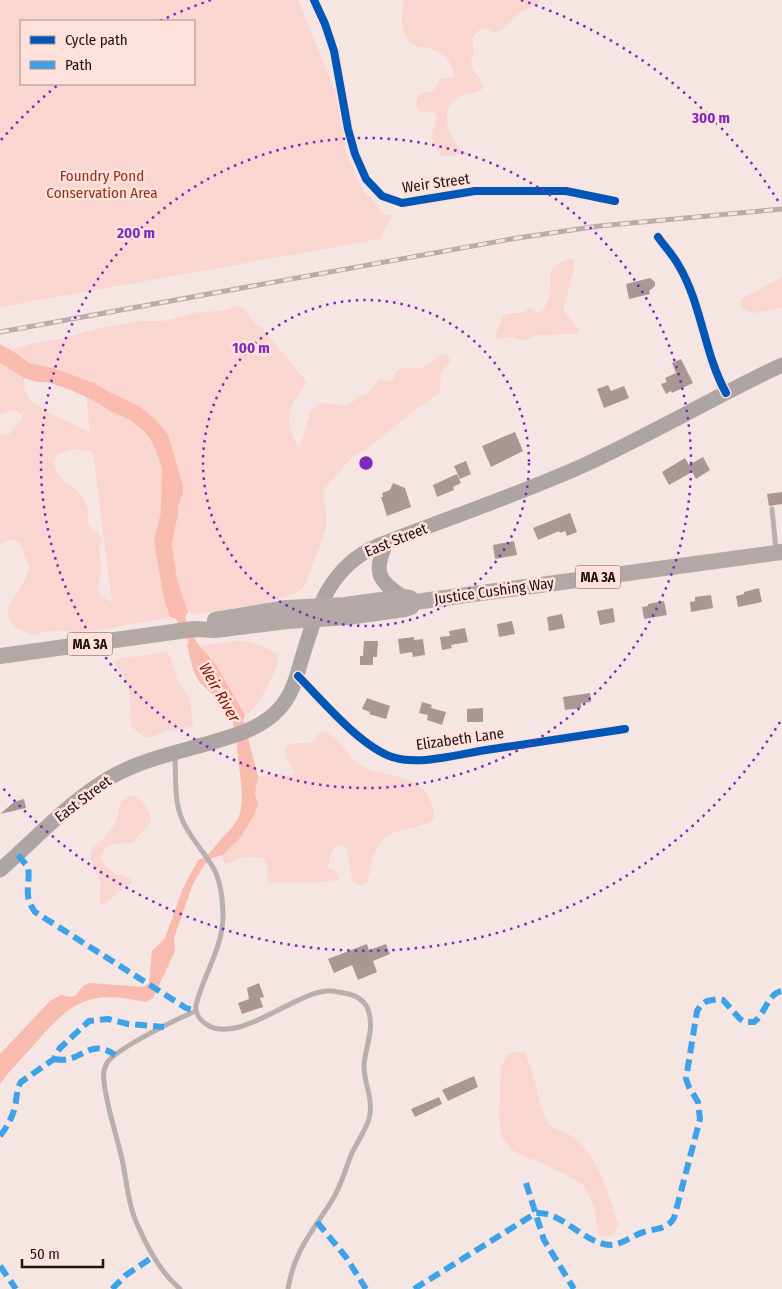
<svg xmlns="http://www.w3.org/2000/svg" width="782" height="1289" viewBox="0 0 782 1289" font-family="'Fira Sans Condensed',sans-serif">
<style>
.green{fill:#f9d6cf;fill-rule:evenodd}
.water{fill:#f9bbae}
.building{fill:#aa9692}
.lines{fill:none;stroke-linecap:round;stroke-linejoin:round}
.lane{stroke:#b7b0af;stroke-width:5}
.street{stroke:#b7b0af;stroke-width:10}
.secondary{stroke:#ada5a4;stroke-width:15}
.primary{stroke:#b2a9a7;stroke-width:16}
.rail-casing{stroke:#b7adac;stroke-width:5}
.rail{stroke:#fee1db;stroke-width:3;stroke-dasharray:9;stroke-linecap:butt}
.quiet{stroke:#3da2ea;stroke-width:6;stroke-dasharray:12 6;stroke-linecap:butt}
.cycleway-casing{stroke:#fee1db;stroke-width:11}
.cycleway{stroke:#0057b8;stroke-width:8}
.ring{fill:none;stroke:#7b2cbf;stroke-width:2.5;stroke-dasharray:2.5 5}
.labels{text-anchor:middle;stroke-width:5;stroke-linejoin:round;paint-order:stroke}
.shield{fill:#fee1db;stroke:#62514e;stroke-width:1}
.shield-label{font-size:14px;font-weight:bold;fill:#1f1311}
.park-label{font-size:15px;fill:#8f3220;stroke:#fee1db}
.street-label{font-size:15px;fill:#1f1311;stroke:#fee1db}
.water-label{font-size:16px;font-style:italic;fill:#771a07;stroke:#fee1db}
.centre{fill:#7b2cbf;stroke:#fee1db;stroke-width:2.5}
.ring-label{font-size:15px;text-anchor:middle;font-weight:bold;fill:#7b2cbf;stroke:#fee1db;stroke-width:5;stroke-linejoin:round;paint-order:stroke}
</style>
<rect width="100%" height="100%" fill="#f6e6e3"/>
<path class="green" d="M0,0h298l37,92 12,64 16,34 22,25h7l-12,24 -380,68zM194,21v63h-173v-63z
M404,0h136l-1,3 -20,10 -19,18 -8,2c-9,-10 -14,-2 -20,6 1,4 2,8 2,12 -2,7 -4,9 -2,16 3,9 10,10 11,21 -5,6 -15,4 -22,8 -22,11 -15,36 -2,51 4,4 7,4 9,8l-26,1c-8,-8 -12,-18 -8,-30 1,-4 3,-6 2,-11l-5,-4c-3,1 -6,2 -9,1 -8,-1 -6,-13 -2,-18l13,-3 7,-12 13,-2 1,-3c-1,-12 -14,-24 -26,-26 -5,-1 -8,0 -12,-2 -17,-9 -16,-30 -12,-46z
M570,258l4,2v9l-10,38v4l15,19 -2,4 -42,1 -12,6 -10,-4 -17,2v-6l7,-18 8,-2h11l7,-6 8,6c15,-6 13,-28 13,-41l6,-7z
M782,277v31l-28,5 -12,-4 -1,-10z
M236,306l8,2 10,15 6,3 47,56c-19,27 -24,34 -9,65h2l10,-35 7,-7 7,-2 14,2 10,-1 6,-3 3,-4 10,-3 12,-14 13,1c8,-21 13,-10 28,-13 8,-2 15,-8 20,-13h7l4,6 -10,12 -1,19 -35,26 -37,30 -15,8 -28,32 -2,7 3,14v20l-21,56c-8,17 -88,26 -109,29l-8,-2 -2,-2 -17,3 1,4 -64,12 -32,3 -10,-2 -21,2 -8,3 -18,-6 -7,-8 -2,-9 1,-7 7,-11 9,-14 4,-13 -9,-24 -7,-4 -13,5v-109l9,-1 13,-15v-4l-7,-5 -15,4v-51l24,15c0,5 1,11 2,16 7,15 48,30 64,38l-6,-52 -28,-11 -27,-6 -18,-13 20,-6 29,-5 39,-11 40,-7h24l36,-9 24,-1zM75,449l16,2 2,2 19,149 -12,-6 -2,-7 3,-20 -2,-23 4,-8c-26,-17 -7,-21 -20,-40 -10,-15 -29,-17 -29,-39l6,-6z
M235,641c15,0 29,4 42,13 0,2 1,5 1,8 -2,11 -22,49 -33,53l-29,-50 -15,-19z
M166,652l4,4 8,25 12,18 3,25 -2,3c-8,1 -17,2 -24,4 -19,7 -19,11 -35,-4 -3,-15 -1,-31 -5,-45 -3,-9 -11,-13 -13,-21l11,-4 18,-1z
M321,732c16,0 26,24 38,32 23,16 60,6 72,38 3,7 5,12 1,19 -22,11 -47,4 -58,33 -5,12 -2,18 -8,30l-6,2 -8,-6 -5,-30 -3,-5c-12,-3 -14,13 -16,23l7,3 4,6 -2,3 -14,2 -54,1 -2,-3c1,-9 1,-14 -4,-22 -21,-3 -19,0 -37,6l-2,-1 -1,-8 11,-10 24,-41 -3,-9 3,-19 25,-2 5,2 6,-2c-1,-12 -13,-13 -8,-28 9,-6 20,0 29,-5l1,-4z
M129,796c14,1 21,12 22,26l-18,20 -24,3 -7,8 -2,5c9,15 16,15 31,21l1,4c-15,6 -19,18 -30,22l-2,-1c-2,-8 2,-16 0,-24 -3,-9 -10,-15 -10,-25 0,-7 7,-10 11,-14 5,-6 12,-13 15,-19 4,-10 0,-21 13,-26z
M519,1052h5c13,23 12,50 25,73 8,6 19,7 27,14 22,18 34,59 42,85 -2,9 -8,15 -18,12l-2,-5 -4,-25 -10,-20 -17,-11 -32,-15 -8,-2 -15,-8 -10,-12 -3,-21 2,-50 7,-13z"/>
<path class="water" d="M0,344l14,8 15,11 27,6 38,14 15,9 30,14 18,15 11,14 15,51v7l-5,13v10l-4,15 -2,14 5,35 11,32 -3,5 11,24 20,24 29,50 -2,5 15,56 -3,18 3,10 -4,11 -14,23 -17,17 -11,3 -7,6 -12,20 -19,54 1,13 -22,47 -7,4c-59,-13 -75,0 -113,44 -11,12 -23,24 -33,38v-30l51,-54 10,-5 9,2 5,-1 8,-10 7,-3 54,4 5,-4 3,-32 13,-13 18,-50 15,-28c10,-2 18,-16 25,-23 6,-6 15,-15 17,-24 4,-15 1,-31 -1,-46 -2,-20 -2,-44 -15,-62 -7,-10 -21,-16 -27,-27 -5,-10 -7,-22 -10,-33l2,-3 -13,-23 -6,-2 -6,-18 -10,-58 7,-29 1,-44 -7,-20 -6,-11 -7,-8 -12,-9 -18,-8 -21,-13 -23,-10 -21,-7h-10l-13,-4 -24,-15z"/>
<path class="building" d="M650,278l5,4v4l-6,5 1,3 -21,5 -3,-15z
M681,359l12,24 -21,10 -1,-2 -5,3 -5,-10 6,-2 -2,-4 11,-5 -4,-10z
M608,385l3,6 13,-5 5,12 -25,10 -7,-19z
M515,432l8,19 -32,16 -9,-21z
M703,457l7,13 -14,9 -4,-7 -23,13 -7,-13 23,-14 4,7z
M466,461l5,13 -11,5 -6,-13z
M457,474l4,9 -8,4 1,3 -17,7 -4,-12z
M393,483l12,5 6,19 -24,9 -6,-19h2l-1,-4 8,-3z
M782,492v12l-13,2 -2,-12z
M570,513l7,19 -10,4 -2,-5 -5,2 -1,-2 -21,9 -5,-12z
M514,541l3,14 -22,4 -2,-14z
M759,588l3,14 -24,5 -2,-11 8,-2v-2z
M711,595l2,13 -22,4 -1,-10 5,-1v-4z
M664,601l3,14 -23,4 -2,-12 6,-1v-2z
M613,608l2,14 -15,3 -3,-14z
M562,614l3,14 -16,3 -2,-14z
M512,621l3,13 -16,3 -2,-13z
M465,628l3,14 -17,3 1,3 -10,2 -2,-13 10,-1 -1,-5z
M414,637v3l9,-1 2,16 -12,2 -1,-5 -12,2 -2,-15z
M364,641h14l-1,16h-4v8h-13v-9h3z
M590,693l1,9 -10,1v5l-16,2 -2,-13z
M367,698l23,8 -4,13 -17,-5 1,-2 -8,-3z
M422,702l10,3 -1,3 15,4 -4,13 -15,-5 1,-5 -9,-2z
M483,708v14h-16v-13z
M24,799l2,9 -26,6 14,-12z
M367,944l2,6 17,-6 4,10 -17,7 4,11 -19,8 -6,-15 -18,8 -6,-14z
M259,983l5,14 -4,1 3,9 -21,7 -4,-11 11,-4 -2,-11z
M474,1076l4,11 -30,14 -6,-11z
M439,1097l3,7 -27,13 -4,-8z"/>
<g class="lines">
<path class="lane" d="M772,509l4,41
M175,756c1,19 -1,42 6,61 7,19 23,34 33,52 7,14 9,33 9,49 -1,31 -20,58 -27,87 -1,8 4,15 10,19 30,22 87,-30 120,-33 8,-1 15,2 23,3 7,2 14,5 18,13 9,21 -2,39 -3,59 0,19 10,32 5,53 -4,12 -11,22 -17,34 -7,16 -11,34 -21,49 -19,30 -37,49 -43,87
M180,1289c-19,-16 -32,-40 -42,-63 -10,-21 -11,-44 -16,-67 -5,-23 -16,-54 -18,-78 -1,-6 0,-13 3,-18 8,-14 72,-45 89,-52"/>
<path class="street" d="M314,0l11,24 9,27 14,78 7,25 11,25 16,17 20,7 73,-12h91l49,10
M658,237c7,10 15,18 21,29 23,39 25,87 47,127
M298,676c25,25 61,69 94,81 26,9 68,-3 94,-7 47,-7 93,-14 139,-21"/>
<path class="secondary" d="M387,542c-14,28 -10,39 16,55
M0,870c37,-32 70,-70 113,-94 29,-16 61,-23 93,-32 26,-8 54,-14 73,-35 13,-14 17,-30 22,-48 15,-47 26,-93 76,-115 68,-27 138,-50 205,-80 68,-31 132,-69 200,-101"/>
<path class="primary" d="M215,620l71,-12 59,-3 58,-8 7,1 5,4
M0,656l194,-27 21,1 73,-9 60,-4 57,-8 6,-2 4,-5 367,-50"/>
<defs>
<path id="rail" d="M0,332l511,-93 88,-13 183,-17"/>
</defs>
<use href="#rail" class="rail-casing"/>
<use href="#rail" class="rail"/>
<path class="quiet" d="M18,855l10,12c3,17 -6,27 7,45l151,96 10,3
M54,1059c28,6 34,-23 61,-4
M0,1136c7,-9 12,-18 15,-29 2,-9 1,-17 6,-25l33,-23 6,-11 29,-27 19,-2 20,5 36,3
M526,1183l18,57 30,49
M317,1222l29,35 20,32
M0,1266l16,23
M112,1289l14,-14 27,-18
M414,1289l122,-76c26,-2 48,31 75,32 10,0 22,-10 33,-13 12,-4 23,-2 30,-14l26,-99 -2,-17 -9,-15 -3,-8 11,-68 4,-6 6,-4 12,-2 4,1 17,19 5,3h9c11,-8 14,-29 28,-31"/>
<defs>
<path id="cycleway" d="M314,0l11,24 9,27 14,78 7,25 11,25 16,17 20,7 73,-12h91l49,10
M658,237c7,10 15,18 21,29 23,39 25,87 47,127
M298,676c25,25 61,69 94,81 26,9 68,-3 94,-7 47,-7 93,-14 139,-21"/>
</defs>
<use href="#cycleway" class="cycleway-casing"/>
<use href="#cycleway" class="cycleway"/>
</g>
<g class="ring">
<circle cx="366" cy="463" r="163"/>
<circle cx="366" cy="463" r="325"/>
<path d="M780 722A488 488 0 0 1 1 786M1 140A488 488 0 0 1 59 84M160 21A488 488 0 0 1 211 0M521 0A488 488 0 0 1 780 204"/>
</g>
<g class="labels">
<g class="shield">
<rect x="575.5" y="565.5" width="45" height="23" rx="4"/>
<rect x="67.5" y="632.5" width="45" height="23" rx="4"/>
</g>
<g class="shield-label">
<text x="598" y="582">MA 3A</text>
<text x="90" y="649">MA 3A</text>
</g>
<g class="park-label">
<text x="102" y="181">Foundry Pond<tspan x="102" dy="17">Conservation Area</tspan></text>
</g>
<g class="street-label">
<text transform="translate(436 183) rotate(-8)" y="5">Weir Street</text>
<text transform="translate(396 540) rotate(-22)" y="5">East Street</text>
<text transform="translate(494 591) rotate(-8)" y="5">Justice Cushing Way</text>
<text transform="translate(460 739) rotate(-8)" y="5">Elizabeth Lane</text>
<text transform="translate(83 799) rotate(-37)" y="5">East Street</text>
</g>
<g class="water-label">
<text transform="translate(220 692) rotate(60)" y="6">Weir River</text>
</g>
</g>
<circle cx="366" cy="463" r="8" class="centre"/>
<g class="ring-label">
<text x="711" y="123">300 m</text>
<text x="136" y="238">200 m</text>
<text x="251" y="353">100 m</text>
</g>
<rect x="20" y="20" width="175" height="65" fill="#fee1db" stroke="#a58f8a"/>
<rect x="30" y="36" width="25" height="8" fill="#0057b8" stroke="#a58f8a"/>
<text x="65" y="45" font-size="15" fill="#1f1311">Cycle path</text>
<rect x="30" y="61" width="25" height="8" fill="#3da2ea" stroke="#a58f8a"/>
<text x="65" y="70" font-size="15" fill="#1f1311">Path</text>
<path d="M22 1259v8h81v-8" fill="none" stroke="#1f1311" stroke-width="2.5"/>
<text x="30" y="1259" font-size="15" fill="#1f1311" stroke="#fee1db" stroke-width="4" paint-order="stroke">50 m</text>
</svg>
